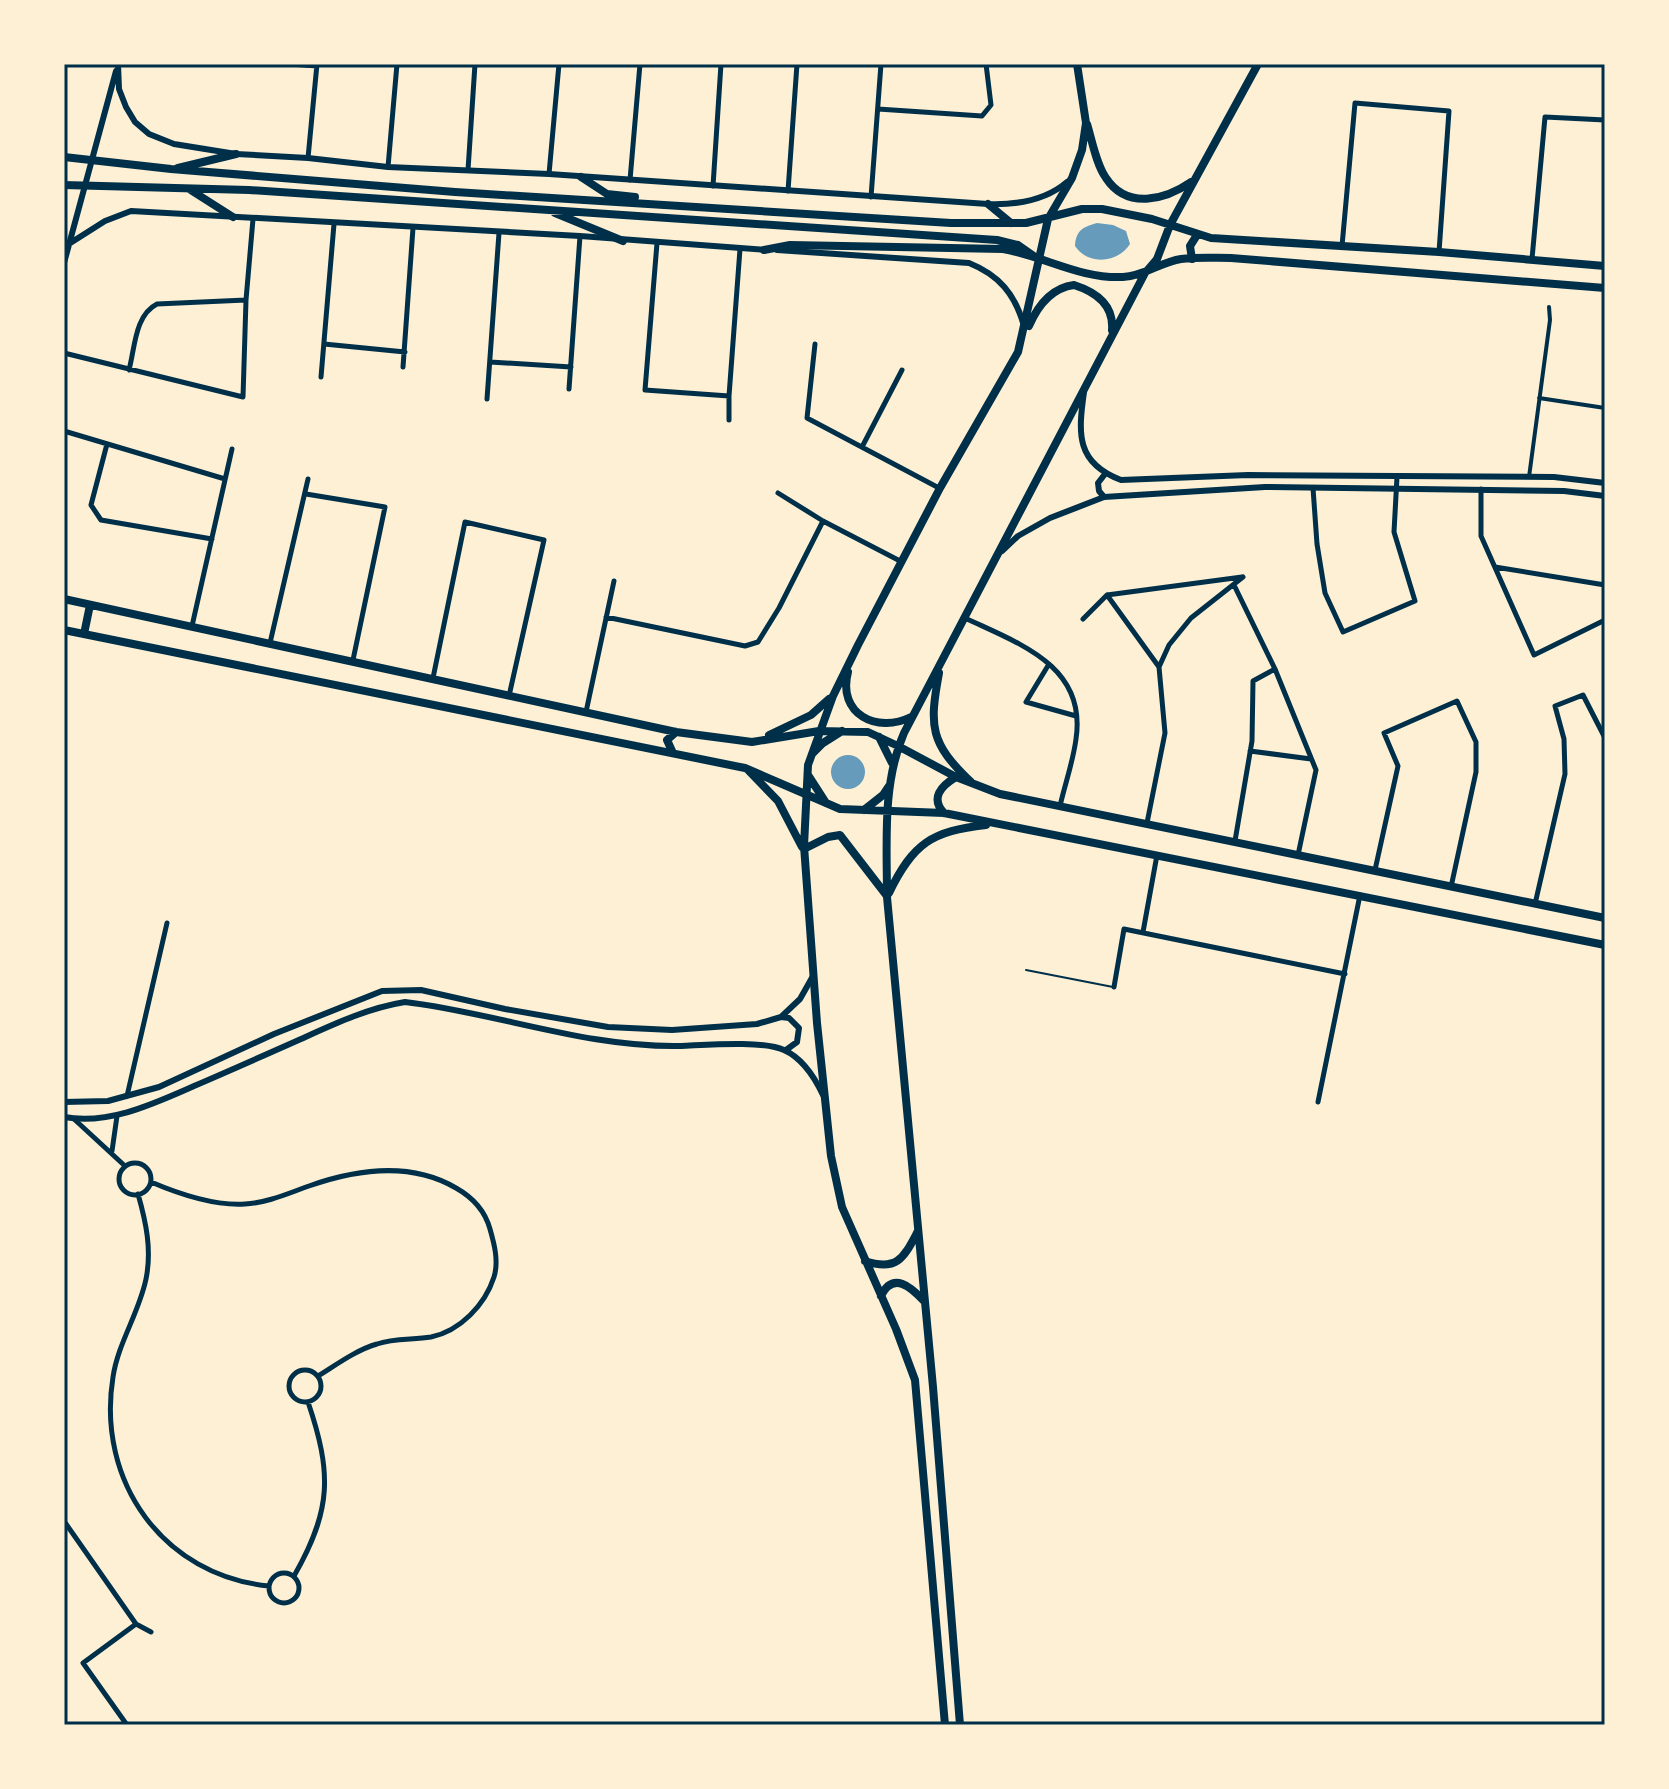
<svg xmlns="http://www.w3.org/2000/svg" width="1669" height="1789" viewBox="0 0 1669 1789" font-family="Overpass,sans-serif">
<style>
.water{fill:#669bbc}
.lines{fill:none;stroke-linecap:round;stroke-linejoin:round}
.service{stroke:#003049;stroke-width:2}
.pedestrian{stroke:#003049;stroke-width:4}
.minor{stroke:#003049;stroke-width:5}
.tertiary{stroke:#003049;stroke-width:6}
.primary{stroke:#003049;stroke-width:8}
.neatline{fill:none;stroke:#003049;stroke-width:3}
</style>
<rect width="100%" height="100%" fill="#fdf0d5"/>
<path class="water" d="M1097,223l16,2 13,6 4,13c-12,19 -42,22 -55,2 1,-16 8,-19 22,-23z
M831 772a17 17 0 1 1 34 0a17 17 0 1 1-34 0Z"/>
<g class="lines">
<path class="service" d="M1026,970l87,17"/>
<path class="pedestrian" d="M1539,398l66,10
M1529,477l21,-157 -1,-13"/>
<path class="minor" d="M290,64l27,2
M878,109l104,7 9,-11 -5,-41
M308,158l9,-94
M388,167l9,-103
M468,170l7,-106
M549,174l10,-110
M630,180l10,-116
M713,186l8,-122
M788,191l9,-127
M871,197l10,-133
M657,243l-12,147 84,6 11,-147
M1342,246l13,-143 94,8 -10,141
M1532,259l13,-142 60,3
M324,344l81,8
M815,344l-8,74 132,70
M64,353l179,44 3,-97 7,-81
M490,362l81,5
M403,367l10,-139
M129,370c6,-23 6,-55 28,-66l89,-4
M321,377l13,-153
M569,389l11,-153
M729,396v24
M487,399l12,-166
M64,431l161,48
M107,444l-16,61 10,15 111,19
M862,447l40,-77
M1313,488l4,56 8,49 18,39 72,-31 -21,-69 3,-55
M1481,489v47l53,119 71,-35
M778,493l45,28 79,41
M306,494l79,13 -32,153
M1495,567l110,18
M1234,585l41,84 41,101 -18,85
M1107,595l52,72
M606,617l139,29 13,-4 21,-34 44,-87
M965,618c55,26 122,48 111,121 -3,23 -11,45 -16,67
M1083,619l24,-24 135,-18
M192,626l40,-177
M270,643l38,-164
M1049,664l-23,38 50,14
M433,678l32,-156 79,18 -35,156
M586,712l28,-131
M1250,751l61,8
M1147,823l18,-90 -6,-66 10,-22 22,-27 52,-41
M1235,841l17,-100 1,-60 22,-12
M1375,870l23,-104 -14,-33 73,-32 19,41v30l-25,115
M1535,904l30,-130 -1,-35 -9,-33 28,-11 22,43
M1143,932l14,-77
M1114,987l10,-58 221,45
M127,1096l40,-173
M1318,1102l42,-207
M74,1119l51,47
M112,1151l5,-35
M119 1179a16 16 0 1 1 32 0a16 16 0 1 1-32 0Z
M151,1182c28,12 63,24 94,22 22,-1 44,-11 64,-18 48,-17 101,-25 147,2 16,9 29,23 34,41 4,14 9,32 4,48 -9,28 -34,54 -63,60 -18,3 -37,1 -54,7 -21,6 -41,21 -59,32
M138,1194c8,28 14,56 8,85 -7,34 -28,64 -33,98 -17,105 51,199 156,209
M289 1386a16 16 0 1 1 32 0a16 16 0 1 1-32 0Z
M64,1521l72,103 15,8
M269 1588a15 15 0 1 1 30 0a15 15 0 1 1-30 0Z
M294,1576c38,-66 38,-103 14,-174
M127,1725l-44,-62 53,-39"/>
<path class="tertiary" d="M118,64l1,25 7,18 9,15 14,12 25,10 62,10 72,4 80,9 161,7 439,30c28,1 57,-3 79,-22
M64,247l41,-26 26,-10 449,25 186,14
M777,250l192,13c30,12 46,31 55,63
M64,263l52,-192
M1084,392c-6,42 -8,71 37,88l127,-5 306,2 51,6
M1104,497l-5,-6 -1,-8 7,-9
M1002,551l16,-15 32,-18 54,-21 161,-10 299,4 41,5
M781,1017l8,1 10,10 -2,14 -11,8
M64,1102l44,-1 51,-14 115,-53 108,-43 39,-1 84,19 103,18 64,3 85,-6 24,-7 19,-18 13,-23
M64,1117c45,8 89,-13 130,-31 35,-15 71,-31 107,-47 33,-15 67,-31 104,-37 92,11 182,46 276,44 25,-1 81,-6 103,4 18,8 31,28 39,45"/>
<path class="primary" d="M1087,124c5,16 9,40 19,54 21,32 59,22 85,4
M64,157l107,12 284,23 496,31h75l56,-14h20l50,10 59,19 228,14 166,14
M178,168l58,-14
M581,177l26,17 28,3
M64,185l185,5 748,50 21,5 20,14
M189,189l44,28
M988,204l23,19
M555,213l68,28
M764,250l26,-5 213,4c41,7 77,30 120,28 21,-1 38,-15 58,-18 16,-2 33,-1 50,-1l374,30
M1192,259l-2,-13 7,-11
M1029,326c9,-21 22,-38 45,-41 22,7 40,20 38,45
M64,599l612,133 76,10 67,-11 49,1 30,14 58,31 44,17 605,124
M64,630l681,138 95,41 104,4 661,132
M84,634l6,-29
M848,672c-11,42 29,62 63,45
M939,673c-10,54 -9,70 32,109
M769,735l42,-20 18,-16
M879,737l13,26
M672,751l-5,-11 9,-8
M812,754l11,-11 19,-12
M749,771l29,30 24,46
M808,775l18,28
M864,810l19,-15 6,-9
M944,813c-14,-15 -3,-27 12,-36
M804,849l24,-12 12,-2 47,61
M889,893c24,-50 43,-62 97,-68
M865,1261c33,11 39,-4 53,-30
M881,1296c12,-25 30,-9 43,5
M945,1725l-30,-345 -19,-51 -54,-122 -11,-51 -14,-133 -13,-177 4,-81 25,-69 25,-51 82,-157 78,-136 30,-133 24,-41 10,-28 4,-27 -9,-59
M960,1725l-27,-338 -46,-490c0,-54 -5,-113 17,-164l241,-460 12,-14 13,-34 88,-161"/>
</g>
<rect width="1669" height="1789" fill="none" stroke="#fdf0d5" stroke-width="132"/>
<rect x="66" y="66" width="1537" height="1657" class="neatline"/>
</svg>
